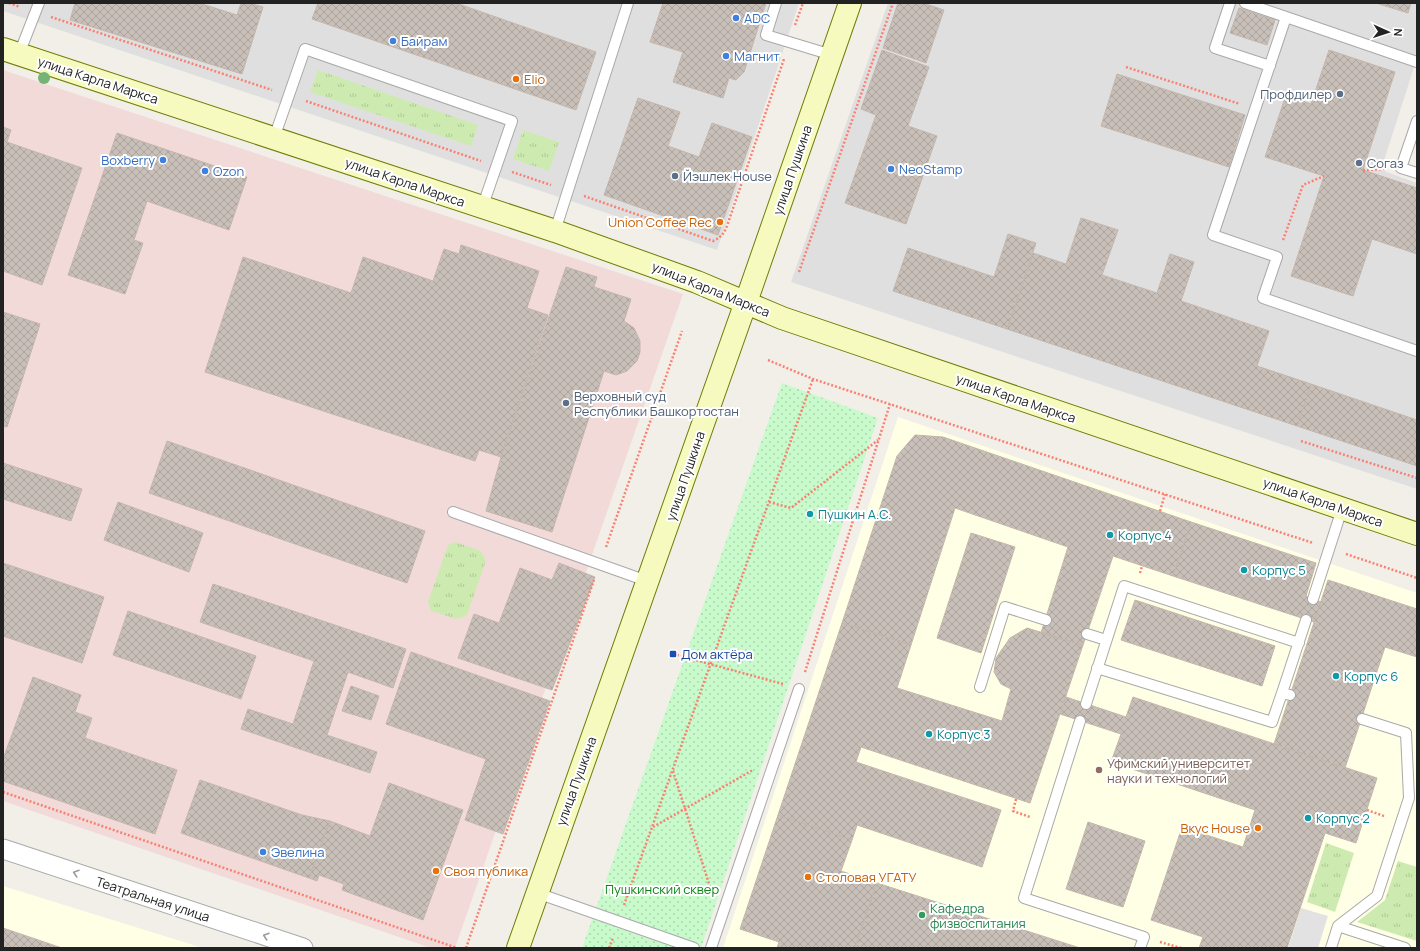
<svg xmlns="http://www.w3.org/2000/svg" width="1420" height="951" viewBox="0 0 1420 951" font-family="Manrope,sans-serif">
<style>
.residential{fill:#e0dfdf}
.commercial{fill:#f2dad9}
.education{fill:#ffffe5}
.grass{fill:url(#grass-tufts)}
.park{fill:url(#park-dots)}
.parking{fill:#e2e2e2}
.building{fill:url(#building-cross-hatch);stroke:#c4b6ab}
.lines{fill:none;stroke-linecap:round;stroke-linejoin:round}
.lane-casing{stroke:#a9a9a9;stroke-width:12}
.street-casing{stroke:#a9a9a9;stroke-width:21}
.secondary-casing{stroke:#707d05;stroke-width:24}
.path{stroke:#fa8072;stroke-width:2.5;stroke-dasharray:2 2;stroke-linecap:butt}
.lane{stroke:#fff;stroke-width:10}
.street{stroke:#fff;stroke-width:19}
.secondary{stroke:#f7fabf;stroke-width:22}
.tree{fill:#74b475}
.oneway{stroke:#9c9c9c}
.shop-dot{fill:#3f7fe0;stroke:#fff;stroke-width:1.5}
.food-dot{fill:#e8710a;stroke:#fff;stroke-width:1.5}
.service-dot{fill:#5c6f8a;stroke:#fff;stroke-width:1.5}
.culture-dot{fill:#0f9aa8;stroke:#fff;stroke-width:1.5}
.transit-dot{fill:#1a4fb4;stroke:#fff;stroke-width:1.5}
.education-dot{fill:#8d6e63;stroke:#fff;stroke-width:1.5}
.leisure-dot{fill:#2e9e5b;stroke:#fff;stroke-width:1.5}
.labels{text-anchor:middle;stroke-width:4;stroke-linejoin:round;paint-order:stroke}
.shop-label{font-size:13px;fill:#366cbe;stroke:#fff;text-anchor:start}
.food-label{font-size:13px;fill:#c56008;stroke:#fff;text-anchor:start}
.street-label{font-size:13px;fill:#222;stroke:#fff}
.service-label{font-size:13px;fill:#4e5e75;stroke:#fff;text-anchor:start}
.culture-label{font-size:13px;fill:#0d838f;stroke:#fff;text-anchor:start}
.transit-label{font-size:13px;fill:#164399;stroke:#fff;text-anchor:start}
.education-label{font-size:13px;fill:#785e54;stroke:#fff;text-anchor:start}
.park-label{font-size:13px;fill:#0c8416;stroke:#fff}
.leisure-label{font-size:13px;fill:#27864d;stroke:#fff;text-anchor:start}
</style>
<defs>
<pattern id="grass-tufts" width="24" height="20" patternUnits="userSpaceOnUse"><rect width="24" height="20" fill="#cdebb0"/><path d="M3 7l-1-3M5 7V3M7 7l1-3M15 17l-1-3M17 17v-4M19 17l1-3" fill="none" stroke="#b0c997"/></pattern>
<pattern id="park-dots" width="8" height="8" patternUnits="userSpaceOnUse"><rect width="8" height="8" fill="#c8facc"/><path d="M2 2h.1M6 6h.1" fill="none" stroke="#acd6af" stroke-width="1.8" stroke-linecap="round"/></pattern>
<pattern id="building-cross-hatch" width="8" height="8" patternUnits="userSpaceOnUse"><rect width="8" height="8" fill="#c7bfb8"/><path d="M0 0l8 8M0 8l8-8" fill="none" stroke="#aba49e"/></pattern>
</defs>
<rect width="100%" height="100%" fill="#f2efe9"/>
<path class="residential" d="M3,3h796l-82,247 -714,-239z
M888,3h529v55l-36,112 36,13v306l-626,-207z"/>
<path class="commercial" d="M3,70l680,224 -228,654h-24l-428,-147z"/>
<path class="education" d="M898,417l519,176v355h-694z
M3,886l200,62h-200z"/>
<path class="grass" d="M318,70l160,55 -7,21 -161,-54z
M523,130l36,12 -10,29 -36,-12z
M456,542l25,9 5,10 -19,54 -10,4 -26,-8 -3,-9 20,-57z
M1326,843l28,10 -19,59 -28,-10z
M1398,861l19,6v74l-60,-19 28,-22z"/>
<path class="park" d="M782,383l96,35 -177,530h-119z"/>
<path class="parking" d="M1301,908l27,8 -10,32h-30z"/>
<path class="building" d="M75,3h124l38,12 4,-12h8l14,4 -21,67 -172,-54z
M318,3h138l140,49 -20,58 -264,-91z
M663,3h103l-22,69 -8,8 -7,-2 -6,20 -50,-16 10,-30 -33,-10z
M898,3h25l21,7 -18,53 -43,-15z
M1376,3h35l-3,10z
M1239,8l36,12 -8,25 -37,-12z
M882,50l47,17 -21,59 29,10 -31,88 -61,-21 31,-88 -15,-6z
M1329,50l66,22 -32,98 54,18v66l-45,-15 -19,57 -62,-20 33,-100 -59,-19 21,-62 25,9z
M1117,74l128,41 -16,52 -128,-41z
M638,98l42,14 -12,34 31,11 13,-34 40,14 -34,98 -114,-40z
M3,127l8,3 -4,12 75,26 -40,117 -39,-14z
M117,133l130,44 -18,53 -82,-29 -13,39 9,3 -18,51 -57,-19z
M1081,218l37,12 -16,45 55,18 13,-39 24,8 -13,39 88,30 -12,35 54,18 -14,42 -290,-97 26,-76 33,11z
M1008,234l28,9 -29,86 -114,-38 15,-43 86,29z
M461,245l78,26 -12,37 21,7 -47,142 -22,-7 -4,11 -270,-89 38,-115 108,36 12,-36 70,24 11,-32 15,5z
M566,267l31,10 -3,10 37,12 -7,22 10,7 6,13v11l-3,9 -10,10 -11,4 -12,-4 -52,161 -66,-21 15,-54z
M3,312l37,12 -33,103 -4,-1z
M1311,384l106,36v46l-120,-40z
M915,435l28,2 248,85 -18,54 -60,-20 -30,89 -42,-12 27,-86 -113,-39 -44,137 -69,-22 55,-167z
M167,441l258,90 -18,52 -258,-90z
M3,463l79,26 -11,32 -68,-22z
M118,502l85,31 -14,39 -85,-32z
M1191,522l125,41 -10,33 15,6 -7,20 -141,-46z
M971,533l44,14 -34,106 -44,-15z
M3,563l101,34 -22,66 -79,-27z
M559,563l36,14 -43,113 -94,-32 16,-44 25,9 21,-55 32,12z
M1328,580l89,29v48l-32,-10 -40,121 -71,-24z
M213,584l193,65 -13,39 -45,-16 -21,63 50,17 -7,21 -129,-44 7,-20 45,15 21,-63 -114,-39z
M1135,600l140,46 -13,40 -141,-46z
M128,611l128,45 -15,43 -128,-44z
M842,623l69,22 -14,43 105,33 9,-32 -10,-5 -7,-12 2,-14 14,-20 17,-10 56,17 -53,158 -169,-56 -5,15 145,48 -19,57 -125,-42 -5,15 -74,-25z
M411,652l139,49 -47,133 -38,-14 21,-61 -100,-35z
M33,677l48,18 -6,17 17,6 -7,20 92,32 -22,64 -152,-53v-22z
M351,686l28,10 -8,24 -29,-9z
M1066,697l60,20 7,-20 244,81 -21,65 -31,-10 -38,115h-88l4,-11 -52,-17 31,-93 61,20 12,-37 -144,-48 10,-28 -61,-20z
M200,780l102,35 28,6 -21,57 -128,-45z
M389,783l74,27 -40,110 -81,-30 2,-6 -25,-9 -2,6 -8,-3 21,-57 40,15z
M778,815l74,25 -11,31 36,12 -22,65h-78l2,-6 -39,-13z
M1088,822l57,19 -22,66 -57,-18z
M877,883l203,65h-225z
M3,928l59,20h-59z"/>
<g class="lines">
<defs>
<path id="lane" d="M776,3l-10,32 66,20
M1230,3l-15,45 55,18
M1245,3l41,14
M19,54l20,-51
M1417,62l-131,-45 -73,218 64,22 -14,41 154,53
M1417,121l-16,47 16,5
M274,138l31,-89 207,72 -30,87
M555,231l73,-228
M453,512l194,69
M1313,599l29,-90
M1087,634l19,6
M1097,668l175,54 10,-29
M980,687l25,-80 41,13
M1290,695l-8,-2 24,-73
M1086,704l38,-118 175,57
M1080,721l-56,177 120,39 -4,11
M537,893l157,55
M1338,926l67,22
M711,948l88,-259
M1331,948l7,-22 39,-30 32,-98 -3,-65 -44,-14"/>
<path id="street" d="M3,849l300,99"/>
<path id="secondary" d="M3,49l552,182 142,51 85,36 635,216
M518,948l228,-646 104,-299"/>
</defs>
<use href="#lane" class="lane-casing"/>
<use href="#street" class="street-casing"/>
<use href="#secondary" class="secondary-casing"/>
<path class="path" d="M9,3l11,4
M51,17l221,73
M795,25l8,-22
M1126,67l114,37
M306,101l175,60
M1363,170l22,-1
M512,172l39,13
M584,196l129,45c9,-4 12,-9 15,-18l56,-164
M1283,240l20,-55 21,-9
M799,272l94,-269
M768,360l45,19 500,164
M1301,441l116,37
M769,502l22,6 87,-68
M1160,511l5,-17
M606,547l76,-216
M1346,554l71,24
M1140,573l2,-7
M673,654l110,30
M805,672l85,-268
M673,771l38,119
M3,792l454,156
M1016,799l-3,12 17,6
M1367,810l17,6
M653,827l100,-57
M624,905l189,-526
M1160,942l21,6
M466,948l128,-368
M609,948l4,-10"/>
<use href="#lane" class="lane"/>
<use href="#street" class="street"/>
<use href="#secondary" class="secondary"/>
</g>
<circle class="tree" cx="44" cy="78" r="6"/>
<defs><path id="oneway-chevron" d="M-2-3.5L2.5 0L-2 3.5" fill="none" stroke-width="1.6" stroke-linecap="round" stroke-linejoin="round"/></defs>
<g class="oneway">
<use href="#oneway-chevron" transform="translate(76 873) rotate(-162)"/>
<use href="#oneway-chevron" transform="translate(266 936) rotate(-162)"/>
</g>
<g class="shop-dot">
<circle cx="736" cy="18" r="4"/>
<circle cx="393" cy="41" r="4"/>
<circle cx="726" cy="56" r="4"/>
<circle cx="163" cy="160" r="4"/>
<circle cx="891" cy="169" r="4"/>
<circle cx="205" cy="171" r="4"/>
<circle cx="263" cy="852" r="4"/>
</g>
<g class="food-dot">
<circle cx="516" cy="79" r="4"/>
<circle cx="720" cy="222" r="4"/>
<circle cx="1258" cy="828" r="4"/>
<circle cx="436" cy="871" r="4"/>
<circle cx="808" cy="877" r="4"/>
</g>
<g class="service-dot">
<circle cx="1340" cy="94" r="4"/>
<circle cx="1359" cy="163" r="4"/>
<circle cx="675" cy="176" r="4"/>
<circle cx="566" cy="403" r="4"/>
</g>
<g class="culture-dot">
<circle cx="810" cy="514" r="4"/>
<circle cx="1110" cy="535" r="4"/>
<circle cx="1244" cy="570" r="4"/>
<circle cx="1336" cy="676" r="4"/>
<circle cx="929" cy="734" r="4"/>
<circle cx="1308" cy="818" r="4"/>
</g>
<rect class="transit-dot" x="669" y="650" width="8" height="8" rx="2"/>
<circle class="education-dot" cx="1099" cy="770" r="4"/>
<circle class="leisure-dot" cx="922" cy="915" r="4"/>
<g class="labels">
<g class="shop-label">
<text x="744" y="23">ADC</text>
<text x="401" y="46">Байрам</text>
<text x="734" y="61">Магнит</text>
<text x="155" y="165" text-anchor="end">Boxberry</text>
<text x="899" y="174">NeoStamp</text>
<text x="213" y="176">Ozon</text>
<text x="271" y="857">Эвелина</text>
</g>
<g class="food-label">
<text x="524" y="84">Elio</text>
<text x="712" y="227" text-anchor="end">Union Coffee Rec</text>
<text x="1250" y="833" text-anchor="end">Вкус House</text>
<text x="444" y="876">Своя публика</text>
<text x="816" y="882">Столовая УГАТУ</text>
</g>
<g class="street-label">
<text transform="translate(98 80) rotate(18)" y="5">улица Карла Маркса</text>
<text transform="translate(792 170) rotate(-71)" y="5">улица Пушкина</text>
<text transform="translate(405 182) rotate(19)" y="5">улица Карла Маркса</text>
<text transform="translate(711 289) rotate(22)" y="5">улица Карла Маркса</text>
<text transform="translate(1016 398) rotate(19)" y="5">улица Карла Маркса</text>
<text transform="translate(685 476) rotate(-71)" y="5">улица Пушкина</text>
<text transform="translate(1323 502) rotate(19)" y="5">улица Карла Маркса</text>
<text transform="translate(576 781) rotate(-70)" y="5">улица Пушкина</text>
<text transform="translate(153 899) rotate(18)" y="5">Театральная улица</text>
</g>
<g class="service-label">
<text x="1332" y="99" text-anchor="end">Профдилер</text>
<text x="1367" y="168">Согаз</text>
<text x="683" y="181">Йэшлек House</text>
<text x="574" y="401">Верховный суд<tspan x="574" dy="15">Республики Башкортостан</tspan></text>
</g>
<g class="culture-label">
<text x="818" y="519">Пушкин А.С.</text>
<text x="1118" y="540">Корпус 4</text>
<text x="1252" y="575">Корпус 5</text>
<text x="1344" y="681">Корпус 6</text>
<text x="937" y="739">Корпус 3</text>
<text x="1316" y="823">Корпус 2</text>
</g>
<g class="transit-label">
<text x="681" y="659">Дом актёра</text>
</g>
<g class="education-label">
<text x="1107" y="768">Уфимский университет<tspan x="1107" dy="15">науки и технологий</tspan></text>
</g>
<g class="park-label">
<text x="662" y="894">Пушкинский сквер</text>
</g>
<g class="leisure-label">
<text x="930" y="913">Кафедра<tspan x="930" dy="15">физвоспитания</tspan></text>
</g>
</g>
<rect width="1420" height="951" fill="none" stroke="#222222" stroke-width="8"/>
<g transform="translate(1388 32) rotate(93)" stroke="#ffffff" stroke-width="3" paint-order="stroke">
<path d="M0-3L7 15L0 10L-7 15Z" fill="#222222"/>
<text y="-6" font-size="11" font-weight="bold" text-anchor="middle" fill="#222222">N</text>
</g>
</svg>
